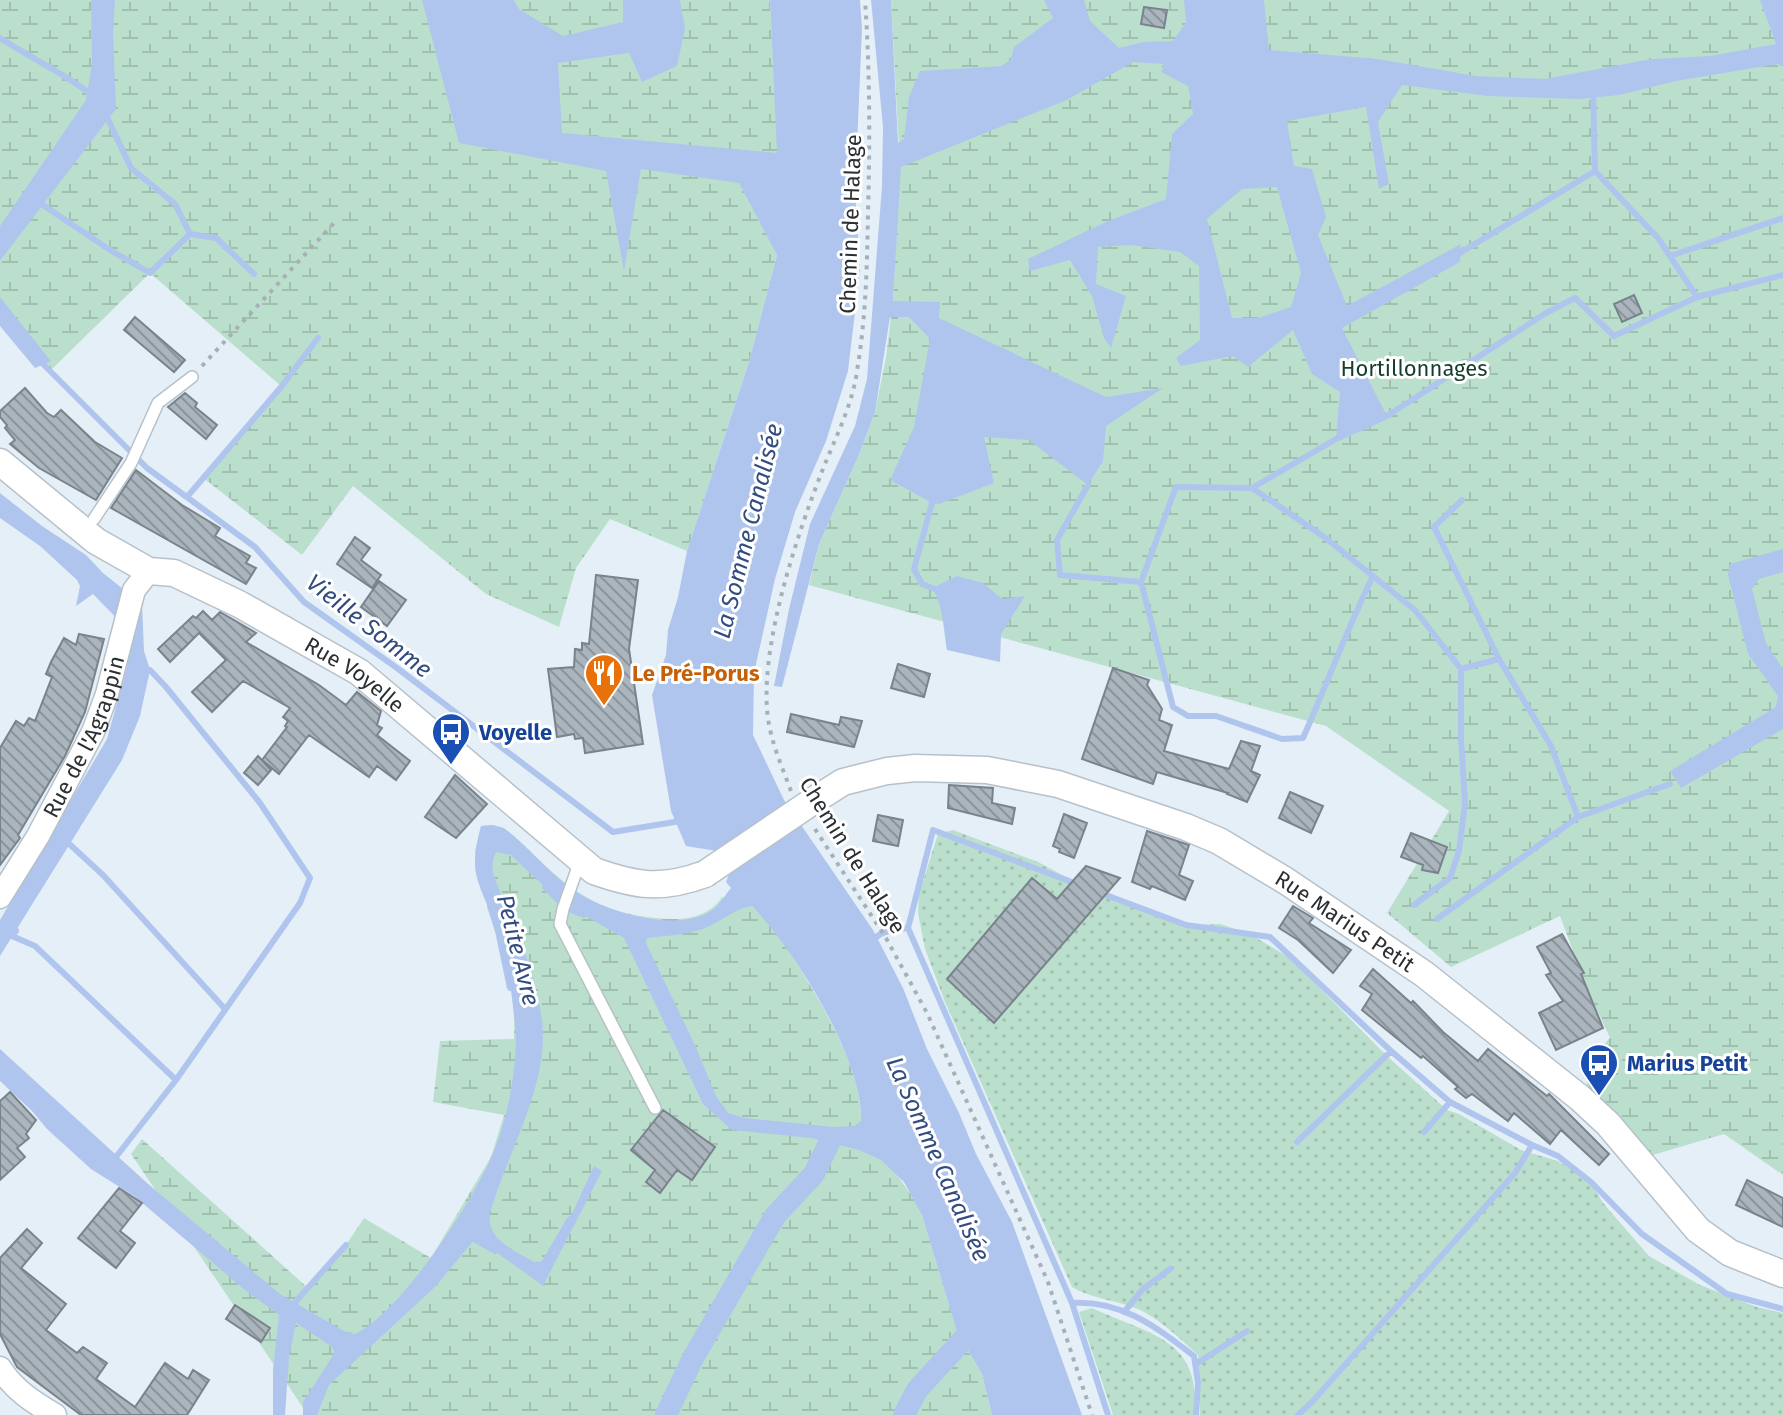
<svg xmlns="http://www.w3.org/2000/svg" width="1783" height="1415" viewBox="0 0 1783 1415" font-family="'Fira Sans',sans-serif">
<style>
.wetland{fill:url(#wetland-marsh)}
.park{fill:url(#park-dots)}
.water{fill:#b0c5ed;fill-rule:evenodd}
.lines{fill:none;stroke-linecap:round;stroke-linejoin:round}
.stream{stroke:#b0c5ed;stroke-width:6}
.canal{stroke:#b0c5ed;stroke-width:22}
.building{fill:url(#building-back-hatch);stroke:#7a838b;stroke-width:2}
.service-casing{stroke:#b7c1ca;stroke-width:14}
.minor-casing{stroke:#b7c1ca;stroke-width:25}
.tertiary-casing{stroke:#b7c1ca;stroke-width:29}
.path{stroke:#a8b0b7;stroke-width:4;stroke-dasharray:4 6;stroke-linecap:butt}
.service{stroke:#fff;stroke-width:11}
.minor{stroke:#fff;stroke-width:22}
.tertiary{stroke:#fff;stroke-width:26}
.tertiary-bridge-casing{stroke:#b7c1ca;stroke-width:29;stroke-linecap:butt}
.tertiary-bridge{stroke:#fff;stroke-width:26}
.labels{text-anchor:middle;stroke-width:6;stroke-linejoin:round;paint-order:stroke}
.street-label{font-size:22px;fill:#2b2f32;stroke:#fff}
.park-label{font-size:22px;fill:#153e2d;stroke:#fff}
.food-label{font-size:22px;font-weight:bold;fill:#c56008;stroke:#fff;text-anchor:start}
.transit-label{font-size:22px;font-weight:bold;fill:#164399;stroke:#fff;text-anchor:start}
.water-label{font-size:24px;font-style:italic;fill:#334c80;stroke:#fff}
</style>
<defs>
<pattern id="wetland-marsh" width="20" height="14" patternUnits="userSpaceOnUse" patternTransform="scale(2)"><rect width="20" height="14" fill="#bae0cd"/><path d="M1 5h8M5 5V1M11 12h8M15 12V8" fill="none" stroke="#a0c0b0"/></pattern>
<pattern id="park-dots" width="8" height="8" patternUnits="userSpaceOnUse" patternTransform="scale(2)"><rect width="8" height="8" fill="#bae0cd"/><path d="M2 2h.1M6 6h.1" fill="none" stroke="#a0c0b0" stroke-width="1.8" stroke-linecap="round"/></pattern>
<pattern id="building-back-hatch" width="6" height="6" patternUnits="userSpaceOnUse" patternTransform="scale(2)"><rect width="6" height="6" fill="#abb5bd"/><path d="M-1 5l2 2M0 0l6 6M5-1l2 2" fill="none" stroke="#8b949a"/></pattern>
</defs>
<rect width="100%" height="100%" fill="#e5eff8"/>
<path class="wetland" d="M0,0h770l8,153 -1,102 -28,107 -62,189 -77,-32 -34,49 -17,59 -73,-33 -133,-108 -51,69 -100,-78 79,-91 -131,-113 -101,99 -49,-64z
M891,0h883l9,29v1146l-59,-41 -78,23 -60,-69 4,-29 20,-21 -24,-52 -26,-70 -109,51 -64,-54 62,-102 -123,-85 -517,-141 10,-41 39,-87 17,-45 11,-55 7,-56 7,-134z
M493,825c19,5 31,21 44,33 43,41 71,57 131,61 22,1 42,-4 54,-22 9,3 22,4 30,9 19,12 33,40 45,58 26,42 66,107 64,158l59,86 37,124 25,42 10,41h-684l-177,-261 11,-15 166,149 38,-43 18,-27 67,40 60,-101 13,-42 -71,-13 7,-61 74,-2c2,-57 -15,-111 -37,-163l-2,-25 6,-25z"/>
<path class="park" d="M953,830l85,32 30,16 44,18 79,29 29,-1 28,9 42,25 97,98 60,54 12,4 62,36 37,11 32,20 13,22 46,53 51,29 57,22 26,6v102h-583l-2,-60c-18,-16 -38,-36 -60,-46 -22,-9 -46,-10 -66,-22l-127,-285 -20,-53 -7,-36 1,-19 19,-60z
M1092,1308c55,26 111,30 102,107h-81l-34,-103z"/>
<path class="water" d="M91,0h24l-2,32 3,77 -116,152v-35l86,-126 6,-36z
M422,0h92l5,9 44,27 60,-14v-22h57l5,28 -8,38 -35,16 -13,-29 -71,10 4,70 215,20 -7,-153h90l2,29 -7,162 5,79 -12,101 -22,70 -31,71 -20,67 -21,94 -1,62 31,65 89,130 30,58 24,61 32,64 17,41 36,68 70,193h-90l-10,-41 -25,-42 -35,-117 -18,-33 -23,-22 -22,-10 -48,-12 -79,-8 -29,-26 -79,-166 -49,-28 -24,-17 -40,-38 -15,-3c-3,7 -5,15 -2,23 5,18 14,35 21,51 12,30 22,61 27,94 8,64 -35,133 -52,193 -4,27 23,36 44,49l12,-1 7,-6 41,-89 8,5 -59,115 -62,-45 -7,-1 -39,47 -106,98 -12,30h-14v-13l29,-45 2,-6 -2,-4 -36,-24 -7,34 -4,58h-12v-46l6,-54 -34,-25 -111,-94 -43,-27 -44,-40 -15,-18 -32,-30v-32l147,134 133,111 64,37 11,3c46,-22 115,-129 136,-176 18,-41 29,-100 23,-144 -3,-23 -5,-49 -12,-72 -6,-23 -21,-45 -26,-68 -3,-16 1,-32 5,-48l12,-1 11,3c23,18 42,41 65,59 31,24 114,50 147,20 5,-5 10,-13 15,-19l-5,-6 4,-11 -13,-20 -31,-5 -15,-35 -19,-116 14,-40 2,-25 10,-33 9,-46 62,-189 28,-107 -38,-72 -98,-14 -17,102 -18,-100 -147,-28zM752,906c42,43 112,155 109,215l-7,5 -20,1 -89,-9 -17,-5 -12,-17 -21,-51 -49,-102 1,-5c17,-2 36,-3 52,-8 19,-5 35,-22 53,-24z
M871,0h20l7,143 6,-4 5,-42 11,-26 82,-5 9,-7 3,-12 39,-29 -9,-18h40l6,21 29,27 24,-6 30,-1 13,-19 -2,-22h80l5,50 109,9 98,17 69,3 106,-20 59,-3 66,-12 -16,-44h23v67l-5,-3 -102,17 -57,14 -39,4 -92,-3 -86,-11 -24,37 11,62 -10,5 -13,-82 -79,14 7,45 18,3 14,48 -8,18 29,71 114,-62 -1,18 -118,66 45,88 -51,23 4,-47 -28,-18 -19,-44 -45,37 -15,-11 -52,10 -5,-8 24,-18 -1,-74 -19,-14 -49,-7 -33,2 -2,37 30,12 -15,52 -7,-10 -12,-42 -22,-36 -40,11 -2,-12 80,-38 58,-22 6,-65 21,-20 -5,-28 -27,-14 3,-8 -31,-2 -66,38 -166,67 -8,134 47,1 -1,16 167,79 57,-9 -57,38 -3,35 -15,24 -59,-45 -45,-3 10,46 -55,21 -7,-1 -42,-23 24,-53 16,-88 -21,-22h-19l-15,95 -17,45 -39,87 -37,143 -8,-1 15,-77 21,-85 45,-98 12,-47 15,-193 1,-59zM1277,187l24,86 -10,34 -33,11h-26l-25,-99 35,-30z
M0,297l51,64 -16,7 -35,-42z
M0,493l42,33 44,29 17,18 39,31 2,47 6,19 -10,46 -18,44 -122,196v-36l107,-181 20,-72 3,-35 -37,-38 -17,12 4,-20 -3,-6 -37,-34 -40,-28z
M1783,549v23l-24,7 -7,10 14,54 17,26v60l-102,59 -11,-17 106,-64 2,-11 -30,-42 -20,-79 2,-11z
M957,576l26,7 19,16 23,-3 -24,38 -1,28 -53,-12c-4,-23 -3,-43 -15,-62z"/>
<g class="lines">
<path class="stream" d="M0,38c31,20 62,34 92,57
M1593,90l2,81 63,67 39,59
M37,201l73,49 40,23 40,-39 -15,-30 -44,-36 -26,-55
M190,234l26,4 38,36
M1460,253l135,-82
M1670,256l113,-38
M40,361l107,107 108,79 49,55 93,66 216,164 68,-11
M1088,485l-31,55 3,35 81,7 32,125 15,9h28l66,23 21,-1c24,-54 44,-109 70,-162
M1252,488l84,-49 51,-23 159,-103 29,-15 39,38 83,-39 86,-22
M187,497l94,-110 37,-49
M1462,500l-28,27 65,132
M932,503l-18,66 8,15 18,7
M1141,582l35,-95 76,1 71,48 92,74 46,59 38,-10 52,87 27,71
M65,840l38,35 122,134
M545,887l21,21 18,7
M1098,892l88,33 84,12 121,114 59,51 82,43 26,11 33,26 51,52 85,60 56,15
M1414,905l36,-27 9,-27 6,-48 -4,-64v-70
M490,906l8,25 12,57
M1437,919l141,-102 92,-33
M12,925l4,6 -4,5 23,10 141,134
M908,928l164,375 36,112
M871,944c7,-14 23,-14 37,-16l25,-98 144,54
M1424,1132l26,-30
M1297,1142l94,-91
M112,1162l64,-82 124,-177 10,-25 -50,-75 -94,-116 -16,-17 -7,-1
M470,1237l25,14
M543,1265l27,-46
M1072,1303c50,-3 84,24 122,53l4,27 -2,32
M290,1308l56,-63
M1124,1312l19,-23 27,-20
M1196,1364l51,-33
M1298,1415l14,-13 203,-229 17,-28"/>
<path class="canal" d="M666,1415l27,-57 82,-142 39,-42 16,-33
M904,1415l13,-25 64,-70"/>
</g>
<path class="building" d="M1144,7l23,3 -3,18 -23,-4z
M1634,295l8,18 -20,9 -8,-18z
M135,317l50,43 -11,12 -50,-42z
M25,388l22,25 7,4 7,-7 34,32 27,16 -26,42 -57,-32 -29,-24 5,-4 -10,-12 2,-3 -7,-8v-6z
M185,393l12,10 -2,4 22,18 -11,14 -38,-32z
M136,470l46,35 38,23 -5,8 35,20 -4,7 10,5 -10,16 -135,-76z
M355,537l15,11 -9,12 20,15 -9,13 -35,-24z
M596,575l42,5 -9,69 14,95 -58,9 -2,-15 -8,1 -1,-5 -17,3 -9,-68 26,-2 1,-18 7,1v-7l7,1z
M379,581l27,19 -19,26 -26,-19z
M203,611l9,9 8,-8 36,21 -10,9 73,43 27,20 11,-13 24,19 -4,14 5,3 -5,7 33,26 -14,19 -19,-14 -8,11 -60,-42 -30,39 -17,-14 25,-33 -2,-1 3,-5 -5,-4 7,-9 -47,-27 -31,31 -20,-20 34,-32 -27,-27 -29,29 -12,-13 35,-33 3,2z
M79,634l25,5 -19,73 -20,44 -47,79 2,3 -20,27v-117l16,-27 8,5 5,-8 6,3 17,-44 -6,-3 5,-12 13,-24 12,7z
M898,664l32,10 -6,23 -33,-9z
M1113,668l36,12 -2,5 15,24 -3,11 13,5 -8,26 65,18 12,-28 19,5 -9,25 9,4 -13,27 -20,-8 1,-1 -71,-21 -4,12 -71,-25z
M791,714l48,11 2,-8 21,4 -8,26 -67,-15z
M258,756l13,14 -13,15 -14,-12z
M455,775l32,29 -31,34 -31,-21z
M949,785l44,3 -1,15 23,5 -3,16 -64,-16z
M1290,792l33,14 -12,27 -32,-15z
M1064,814l23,9 -13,35 -15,-6 1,-3 -7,-3z
M878,815l25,5 -5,26 -25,-5z
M1147,831l42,14 -10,30 14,6 -8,19 -33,-14 -2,3 -18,-7z
M1411,833l36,14 -9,26 -16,-3 1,-5 -22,-8z
M1086,866l34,12 -126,145 -47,-44 85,-101 25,21z
M1293,906l20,12 -4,5 42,27 -18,23 -35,-33 -19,-12z
M1562,934l22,39 -3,1 22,54 -47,22 -17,-37 24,-12 -17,-26 5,-2 -14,-26z
M1373,969l38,34 2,-2 30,31 35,29 10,-12 59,47 2,-2 60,60 -10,11 -38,-35 -11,14 -36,-31 -6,8 -36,-27 -6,4 -11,-9 3,-2 -35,-31 -2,2 -59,-48 10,-16 -12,-8z
M10,1092l26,28 -10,14 3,4 -12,10 8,9 -25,23v-79z
M663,1110l52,37 -23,33 -15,-10 -17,23 -14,-11 9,-12 -24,-20z
M1747,1180l36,18v29l-47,-22z
M119,1188l23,15 -22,28 15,12 -19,25 -38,-30z
M27,1229l15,14 -21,25 45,36 -20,26 31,23 6,-6 24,16 -11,16 39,28 30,-44 23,16 5,-9 16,10 -22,35h-106l-64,-48 -17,-33v-76z
M235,1305l35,23 -9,14 -35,-23z"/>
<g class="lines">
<defs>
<path id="service" d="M94,519l37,-56 27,-60 34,-26
M580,861l-17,48 -3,15 95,184"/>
<g id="minor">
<path id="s1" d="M0,897l38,-61 55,-104 14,-38 27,-104 15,-19"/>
<path d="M0,1368c14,22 33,34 55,47"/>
</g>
<g id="tertiary">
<path id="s2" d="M0,462l96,79 53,30 25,2 65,31 120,68 235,199c42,15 68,19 111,3"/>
<path id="s3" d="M816,799l27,-17 44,-11 28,-3 72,2 71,14 128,43 33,14 67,40 138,93 156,124 28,26 90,106 32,23 53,21"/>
</g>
</defs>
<use href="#service" class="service-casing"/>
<use href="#minor" class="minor-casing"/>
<use href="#tertiary" class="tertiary-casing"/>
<path class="path" d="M202,366l132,-143
M791,791c-10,-27 -22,-53 -24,-82 -5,-68 29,-171 54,-235 13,-34 31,-67 36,-103 9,-53 10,-105 11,-158 2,-71 2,-142 -3,-213
M815,829l71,109 41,75 121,269 44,133"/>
<use href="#service" class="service"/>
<use href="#minor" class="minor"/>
<use href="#tertiary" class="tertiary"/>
<defs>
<path id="tertiary-bridge" d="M705,874l111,-75"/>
</defs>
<use href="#tertiary-bridge" class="tertiary-bridge-casing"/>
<use href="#tertiary-bridge" class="tertiary-bridge"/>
</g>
<defs>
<symbol id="restaurant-pin" viewBox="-11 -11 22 30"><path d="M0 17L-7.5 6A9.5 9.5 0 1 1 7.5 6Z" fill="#e8710a" stroke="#fff"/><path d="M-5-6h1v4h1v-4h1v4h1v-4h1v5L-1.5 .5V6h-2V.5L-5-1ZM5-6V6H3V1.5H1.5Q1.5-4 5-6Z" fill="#fff"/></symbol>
<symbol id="bus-pin" viewBox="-11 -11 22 30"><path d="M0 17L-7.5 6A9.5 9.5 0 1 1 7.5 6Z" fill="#1a4fb4" stroke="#fff"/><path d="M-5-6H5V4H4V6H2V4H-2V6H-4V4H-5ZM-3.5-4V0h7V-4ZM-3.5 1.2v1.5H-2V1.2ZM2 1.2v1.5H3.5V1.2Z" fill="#fff"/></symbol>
</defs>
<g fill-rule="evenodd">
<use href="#restaurant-pin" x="582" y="651" width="44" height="60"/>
<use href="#bus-pin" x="429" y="710" width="44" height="60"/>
<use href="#bus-pin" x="1577" y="1041" width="44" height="60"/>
</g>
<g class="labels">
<g class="street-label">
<text transform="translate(850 224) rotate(-88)" y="8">Chemin de Halage</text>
<text dy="8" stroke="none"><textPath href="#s2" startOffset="418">Rue Voyelle</textPath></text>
<text dy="8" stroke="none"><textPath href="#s1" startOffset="182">Rue de l'Agrappin</textPath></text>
<text transform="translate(853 855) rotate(58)" y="8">Chemin de Halage</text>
<text dy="8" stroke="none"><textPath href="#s3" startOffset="570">Rue Marius Petit</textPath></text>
</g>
<g class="park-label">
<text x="1414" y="376">Hortillonnages</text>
</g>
<g class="food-label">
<text x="632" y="681">Le Pré-Porus</text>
</g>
<g class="transit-label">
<text x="479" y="740">Voyelle</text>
<text x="1627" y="1071">Marius Petit</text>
</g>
<g class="water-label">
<text transform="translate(748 531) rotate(-76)" y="8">La Somme Canalisée</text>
<text transform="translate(369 626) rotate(38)" y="8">Vieille Somme</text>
<text transform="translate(518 950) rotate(76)" y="8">Petite Avre</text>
<text transform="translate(938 1159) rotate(66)" y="8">La Somme Canalisée</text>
</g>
</g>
</svg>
